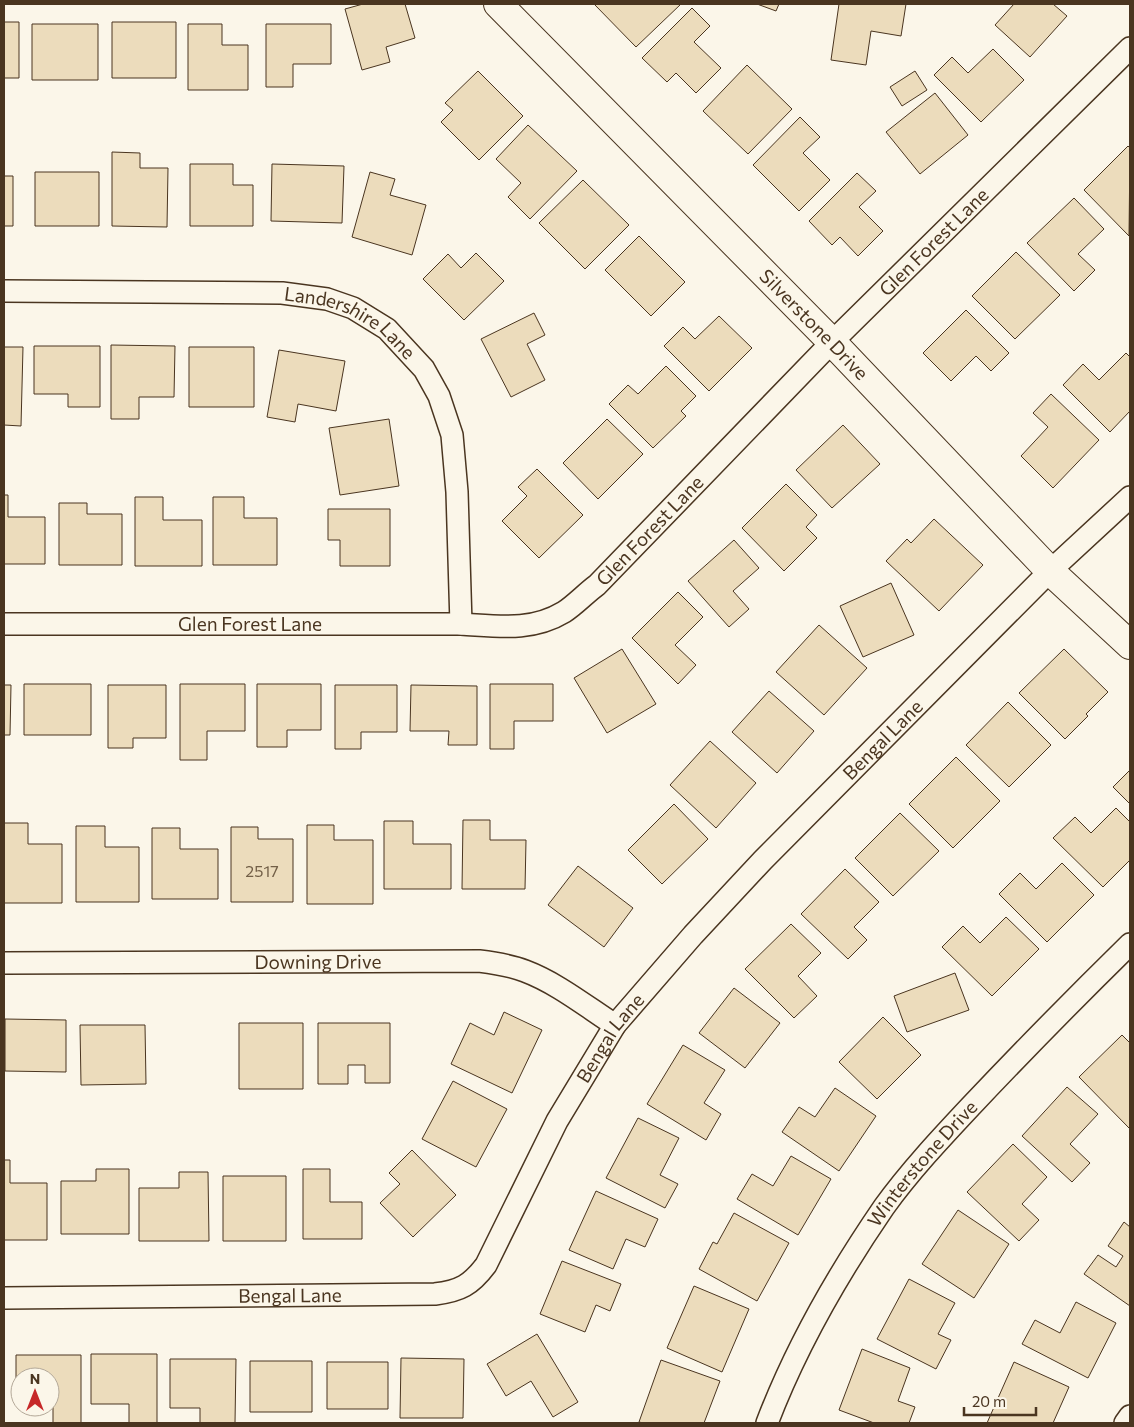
<svg xmlns="http://www.w3.org/2000/svg" width="1134" height="1427" viewBox="0 0 1134 1427" font-family="Commissioner,sans-serif">
<style>
.building{fill:#ecdcbc;stroke:#4a3520}
.lines{fill:none;stroke-linecap:round;stroke-linejoin:round}
.minor-casing{stroke:#4a3520;stroke-width:24}
.tertiary-casing{stroke:#4a3520;stroke-width:30}
.minor{stroke:#fbf6e9;stroke-width:21}
.tertiary{stroke:#fbf6e9;stroke-width:28}
.labels{text-anchor:middle;stroke-width:4;stroke-linejoin:round;paint-order:stroke}
.number-label{font-size:16px;fill:#725f47}
.street-label{font-size:19px;fill:#4a3520;stroke:#fbf6e9}
</style>
<rect width="100%" height="100%" fill="#fbf6e9"/>
<path class="building" d="M363,4h42l10,34 -29,9 4,15 -28,8 -17,-61z
M594,4h87l-45,43z
M757,4h22l-3,7z
M839,4h67l-5,32 -30,-5 -5,34 -35,-5z
M1014,4h39l14,12 -37,41 -35,-32z
M692,8l18,18 -16,16 27,26 -25,25 -20,-20 -9,9 -25,-24z
M4,22h15v56h-15z
M112,22h64v56h-64z
M32,24h66v56h-66z
M188,24h34v21h26v45h-60z
M266,24h65v40h-38v23h-27z
M993,49l31,31 -43,42 -47,-47 18,-18 16,16z
M747,65l45,44 -44,45 -45,-43z
M478,71l45,45 -44,44 -38,-38 12,-12 -8,-7z
M915,71l12,19 -25,16 -12,-19z
M935,93l33,42 -48,39 -34,-42z
M800,117l20,20 -17,16 27,27 -31,31 -46,-46z
M528,125l49,46 -47,48 -22,-22 13,-14 -25,-24z
M1128,146l2,2 -1,88 -45,-46z
M112,152l28,1v15h28l-1,59 -55,-1z
M190,164h43v21h20v41h-63z
M272,164l72,2 -2,57 -71,-2z
M35,172h64v54h-64z
M370,172l25,7 -5,16 36,10 -14,50 -60,-18z
M857,173l19,18 -17,16 24,24 -25,25 -18,-19 -8,8 -23,-24z
M4,176h9v50h-9z
M583,180l46,45 -44,44 -46,-46z
M1074,198l30,31 -26,25 17,16 -21,21 -47,-48z
M639,236l46,46 -34,34 -46,-46z
M1016,252l44,43 -45,44 -43,-43z
M476,253l28,28 -40,39 -41,-41 25,-25 13,14z
M966,310l43,43 -18,18 -15,-15 -25,25 -28,-28z
M534,313l11,22 -18,9 18,36 -34,17 -30,-58z
M719,316l33,32 -43,43 -45,-45 19,-19 12,12z
M111,345l64,1 -1,51h-35v22h-28z
M34,346h66v61h-32v-13h-34z
M4,347h19l-2,79 -17,-1z
M189,347h65v60h-65z
M279,350l66,11 -9,50 -38,-7 -3,18 -28,-5z
M1126,353l4,4v54l-20,21 -47,-47 20,-21 16,16z
M666,366l30,30 -15,15 5,5 -33,32 -44,-44 19,-19 10,9z
M1051,394l48,46 -46,48 -32,-32 27,-29 -15,-14z
M389,419l10,67 -59,9 -11,-67z
M607,419l36,35 -45,45 -35,-36z
M843,425l37,39 -48,44 -36,-38z
M537,469l46,46 -44,43 -37,-37 25,-25 -9,-9z
M786,484l31,31 -11,12 11,11 -33,33 -42,-43z
M4,495h4v22h37v47h-41z
M135,497h28v23h39v46h-67z
M213,497h31v21h33v47h-64z
M59,503h28v11h35v51h-63z
M328,509h62v57h-50v-26h-12z
M934,519l49,46 -44,46 -53,-50 21,-22 4,4z
M734,540l25,28 -26,23 16,18 -20,18 -41,-46z
M891,583l23,52 -51,22 -23,-51z
M678,592l25,25 -28,28 21,20 -18,19 -46,-46z
M819,625l48,43 -43,47 -48,-43z
M622,649l34,55 -49,29 -33,-55z
M1064,649l44,43 -22,22 2,2 -23,23 -46,-46z
M24,684h67v51h-67z
M180,684h65v47h-38v29h-27z
M257,684h64v46h-34v17h-30z
M490,684h63v37h-39v28h-24z
M4,685h7l-1,50h-6z
M108,685h58v53h-33v10h-25z
M335,685h62v47h-36v17h-26z
M411,685l66,1v59h-29l1,-14h-39z
M769,691l45,40 -37,42 -45,-41z
M1008,702l43,43 -42,42 -43,-42z
M710,741l46,42 -40,45 -46,-43z
M956,757l44,44 -47,47 -44,-44z
M1130,770v34l-17,-17z
M674,804l34,35 -46,45 -34,-34z
M1116,808l14,14v38l-27,27 -50,-49 22,-21 16,16z
M900,813l39,38 -46,45 -38,-38z
M463,820h27v20h36l-1,49h-63z
M384,821h29v23h38v45h-67z
M4,823h24v21h34v59h-58z
M307,825h27v15h39v64h-66z
M76,826h29v21h34v55h-63z
M231,827h27v12h35v63h-62z
M152,828h28v21h38v50h-66z
M1062,863l32,32 -47,47 -48,-48 21,-21 16,16z
M578,866l55,42 -29,39 -56,-42z
M845,869l34,33 -25,25 13,13 -19,19 -47,-45z
M1006,917l33,32 -47,47 -50,-49 21,-21 17,17z
M791,924l30,29 -23,23 19,20 -23,22 -49,-49z
M955,973l14,37 -62,22 -13,-36z
M734,988l46,35 -35,45 -46,-35z
M504,1012l38,18 -30,63 -61,-29 19,-41 24,12z
M883,1017l38,38 -44,44 -38,-37z
M5,1019l61,1v52l-61,-1z
M239,1023h64v66h-64z
M318,1023h72v60h-25v-18h-17v19h-30z
M80,1025h65l1,59 -65,1z
M1122,1035l8,8v83l-1,2 -50,-51z
M683,1045l42,25 -21,33 17,11 -15,26 -59,-36z
M453,1081l54,28 -31,58 -54,-28z
M1067,1087l31,27 -28,30 20,19 -18,19 -50,-46z
M835,1088l41,28 -37,55 -57,-39 17,-25 16,10z
M638,1118l41,20 -19,37 18,9 -13,24 -59,-30z
M1013,1144l34,33 -25,27 17,16 -20,21 -52,-49z
M412,1150l44,45 -43,42 -33,-34 20,-19 -11,-11z
M791,1156l40,23 -33,56 -61,-36 15,-25 21,12z
M4,1160h6v23h37v57h-43z
M96,1169h33v65h-68v-53h35z
M303,1169h27v33h32v37h-59z
M179,1172h29l1,69h-70v-53h40z
M223,1176h63v65h-63z
M596,1191l62,28 -13,28 -19,-8 -13,30 -44,-19z
M958,1210l51,34 -35,54 -52,-34z
M734,1213l55,30 -32,58 -58,-32 14,-27 4,2z
M1124,1222l6,5v79l-46,-32 14,-19 18,12 7,-11 -15,-10z
M562,1261l59,23 -11,27 -14,-6 -11,27 -45,-18z
M909,1279l46,24 -17,31 13,6 -15,29 -59,-30z
M694,1286l55,23 -27,63 -55,-24z
M1076,1302l40,21 -28,55 -66,-34 13,-24 25,13z
M537,1334l41,68 -25,15 -22,-36 -25,15 -19,-32z
M862,1349l48,19 -12,33 17,6 -6,16h-35l-35,-13z
M91,1354h66v69h-28v-19h-38z
M16,1355h65v68h-28v-21h-3v-25h-30v25h-4z
M401,1358l63,1 -1,59h-63z
M170,1359h66l-1,64h-35v-15h-30z
M661,1360l59,21 -16,42h-61l-4,-1z
M250,1361h62v51h-62z
M327,1362h61v47h-61z
M1014,1362l55,25 -16,36h-66z"/>
<g class="lines">
<defs>
<g id="minor">
<path id="s1" d="M4,291l278,2 45,6 26,9 34,21 37,40 15,27 13,39 5,57 4,132"/>
<path id="s2" d="M4,624h457c36,2 70,8 103,-12 11,-7 22,-19 33,-27l235,-243 298,-294"/>
<path id="s3" d="M4,963l475,-2c16,2 31,4 46,10 32,12 62,36 90,54"/>
<path id="s4" d="M4,1298l431,-4c25,-3 36,-9 51,-29l71,-144 58,-96 78,-90 70,-75 287,-289 80,-74"/>
<path id="s5" d="M767,1423c29,-76 71,-149 117,-216 26,-36 57,-69 87,-101 52,-55 105,-109 159,-162"/>
<path d="M1125,1423l5,-7"/>
</g>
<g id="tertiary">
<path id="s6" d="M498,4l334,338 218,229 80,74"/>
</g>
</defs>
<use href="#minor" class="minor-casing"/>
<use href="#tertiary" class="tertiary-casing"/>
<use href="#minor" class="minor"/>
<use href="#tertiary" class="tertiary"/>
</g>
<g class="labels">
<g class="number-label">
<text x="262" y="877">2517</text>
</g>
<g class="street-label">
<text dy="7" stroke="none"><textPath href="#s2" startOffset="1086">Glen Forest Lane</textPath></text>
<text dy="7" stroke="none"><textPath href="#s6" startOffset="450">Silverstone Drive</textPath></text>
<text dy="7" stroke="none"><textPath href="#s1" startOffset="354">Landershire Lane</textPath></text>
<text dy="7" stroke="none"><textPath href="#s2" startOffset="681">Glen Forest Lane</textPath></text>
<text dy="7" stroke="none"><textPath href="#s2" startOffset="246">Glen Forest Lane</textPath></text>
<text dy="7" stroke="none"><textPath href="#s4" startOffset="1156">Bengal Lane</textPath></text>
<text dy="7" stroke="none"><textPath href="#s3" startOffset="314">Downing Drive</textPath></text>
<text dy="7" stroke="none"><textPath href="#s4" startOffset="751">Bengal Lane</textPath></text>
<text dy="7" stroke="none"><textPath href="#s5" startOffset="304">Winterstone Drive</textPath></text>
<text dy="7" stroke="none"><textPath href="#s4" startOffset="286">Bengal Lane</textPath></text>
</g>
</g>
<rect width="1134" height="1427" fill="none" stroke="#4a3520" stroke-width="10"/>
<g transform="translate(35 1392)"><circle r="24" fill="#fbf6e9" stroke="#b4a999"/>
<path d="M0-4L9 19L0 12L-9 19Z" fill="#c62828"/>
<text y="-8" font-size="14" font-weight="bold" text-anchor="middle" fill="#4a3520">N</text>
</g>
<path d="M964 1407v8h72v-8" fill="none" stroke="#4a3520" stroke-width="2.5"/>
<text x="972" y="1407" font-size="15" fill="#4a3520" stroke="#fbf6e9" stroke-width="4" paint-order="stroke">20 m</text>
</svg>
